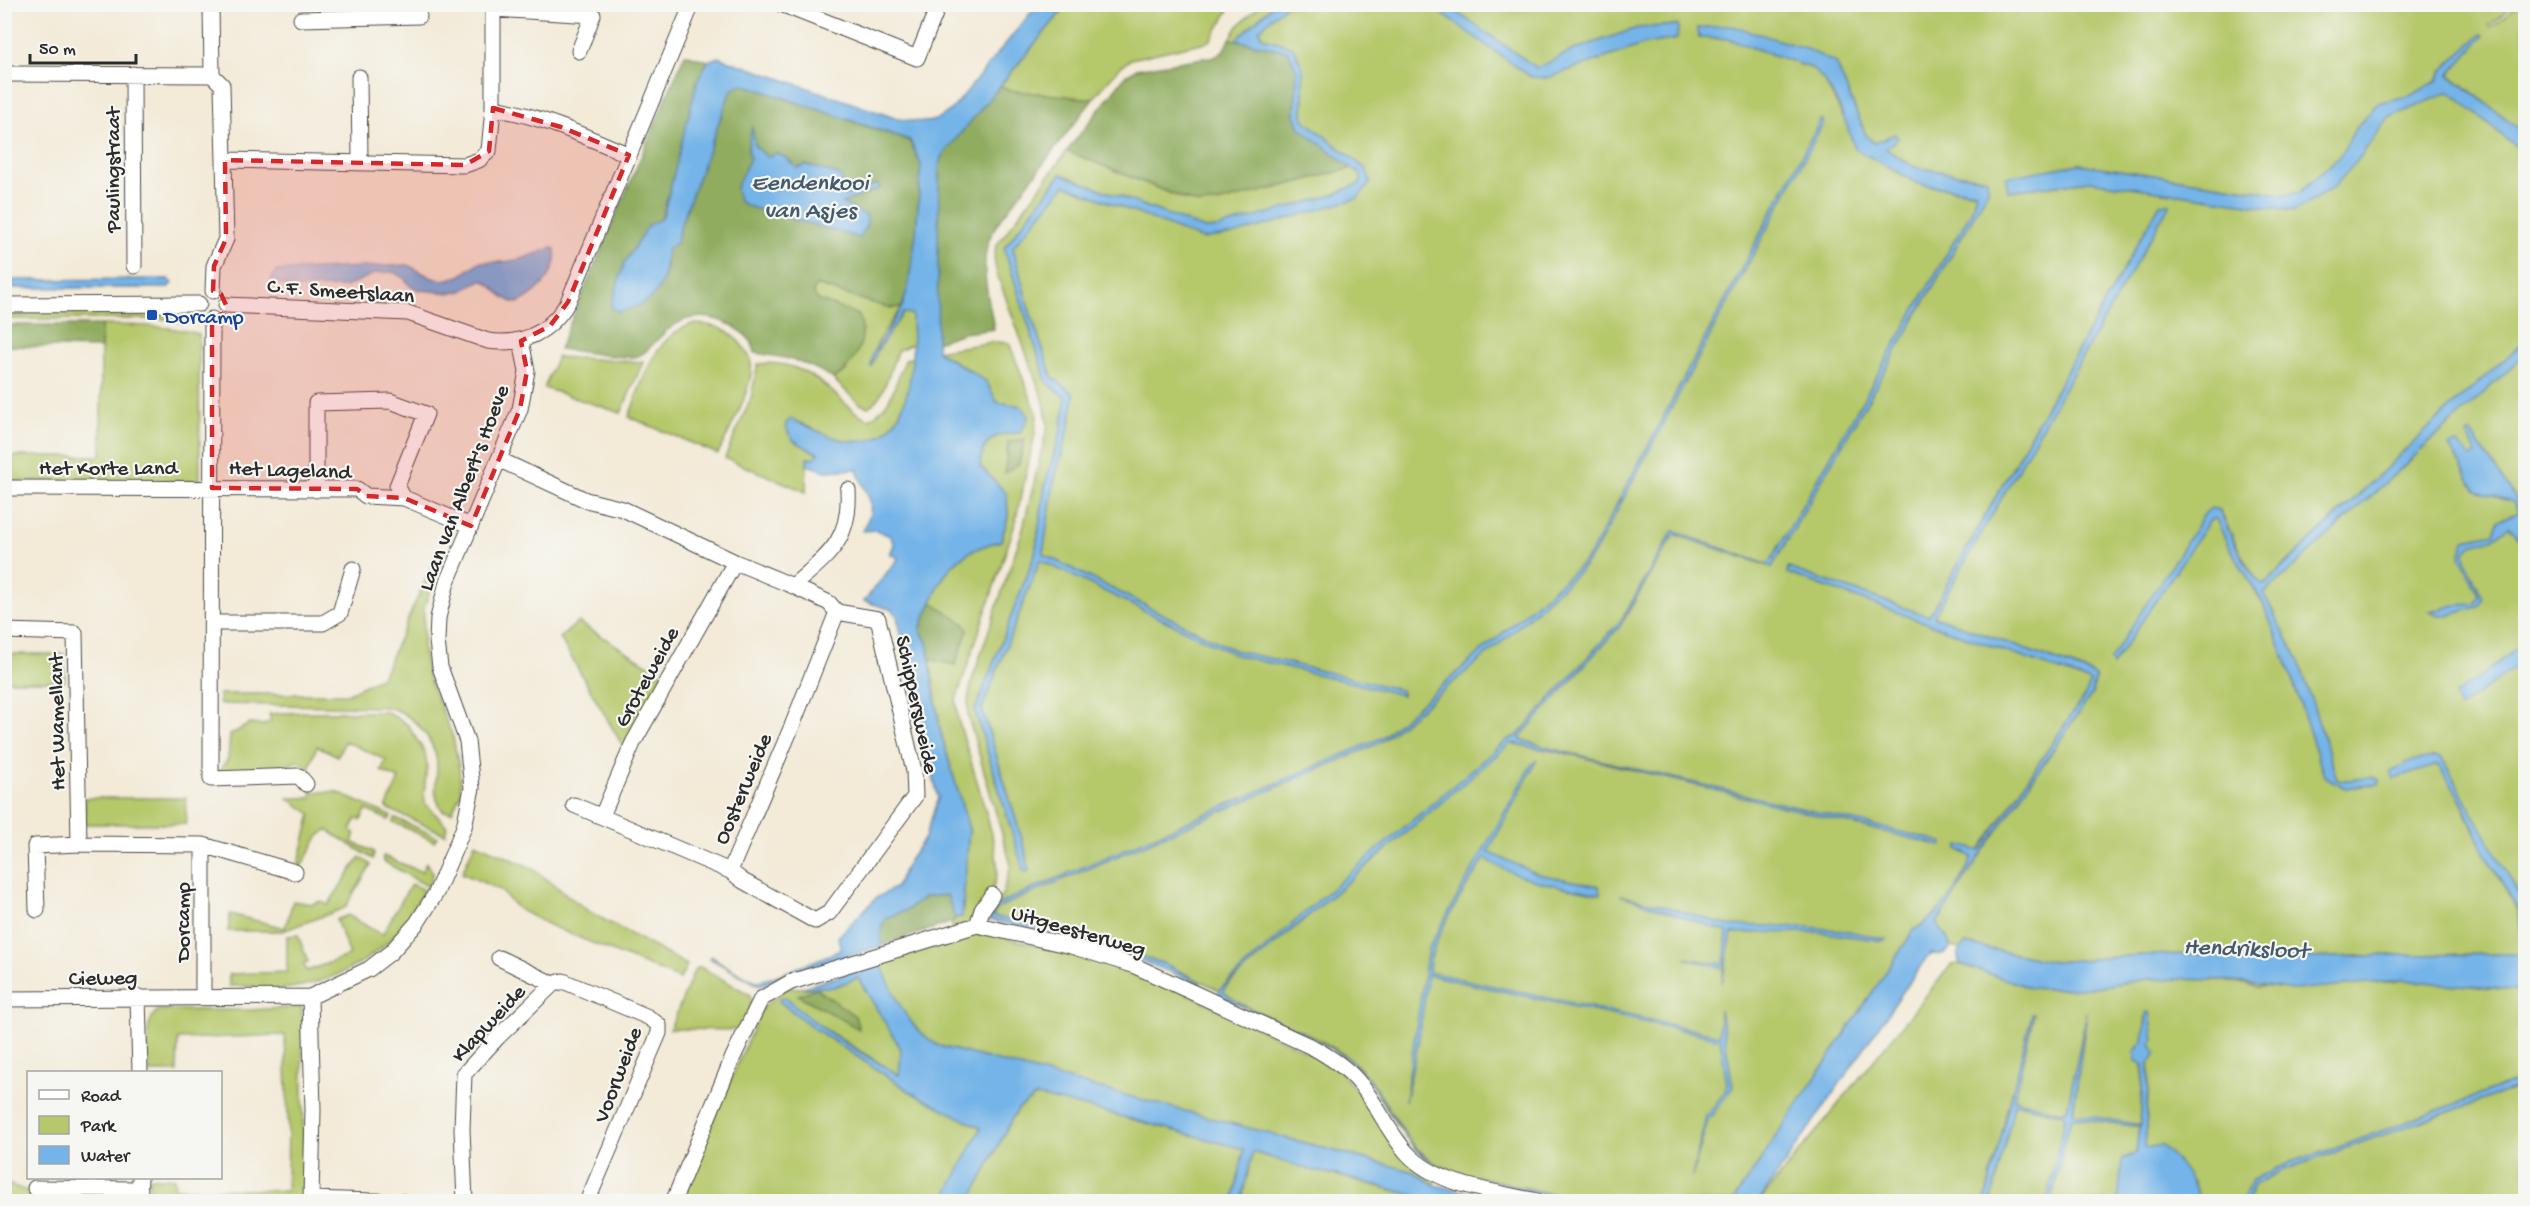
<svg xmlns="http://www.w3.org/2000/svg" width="2530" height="1206" viewBox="0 0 2530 1206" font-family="'Gochi Hand',sans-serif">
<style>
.green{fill:#b5c86b;stroke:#707a4b;stroke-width:1.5}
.forest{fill:#90ac5f;stroke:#5e6c45;stroke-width:1.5;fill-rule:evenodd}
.water{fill:#75b4e8;stroke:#50708a;stroke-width:1.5}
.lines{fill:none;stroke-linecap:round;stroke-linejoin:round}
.minor-casing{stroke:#494845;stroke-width:17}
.minor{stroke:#fff;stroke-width:15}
.marked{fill:#d62828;fill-opacity:0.2;stroke:#d62828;stroke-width:4.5;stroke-dasharray:12 8;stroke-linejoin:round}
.transit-dot{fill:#1a4fb4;stroke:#f6f6f2;stroke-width:2}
.labels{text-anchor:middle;stroke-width:4.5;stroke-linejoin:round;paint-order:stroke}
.street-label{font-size:22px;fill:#2b2b2b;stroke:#f6f6f2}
.transit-label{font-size:22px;fill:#164399;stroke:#f6f6f2;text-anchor:start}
.water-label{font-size:24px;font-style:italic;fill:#455b6d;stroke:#f6f6f2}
</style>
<rect width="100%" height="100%" fill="#f6f6f2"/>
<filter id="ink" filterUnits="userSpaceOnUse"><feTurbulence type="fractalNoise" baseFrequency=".0167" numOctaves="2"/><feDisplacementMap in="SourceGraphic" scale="12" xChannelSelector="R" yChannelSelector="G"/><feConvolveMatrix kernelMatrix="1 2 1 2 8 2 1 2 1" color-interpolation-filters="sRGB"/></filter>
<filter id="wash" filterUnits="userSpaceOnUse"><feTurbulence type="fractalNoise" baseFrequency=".008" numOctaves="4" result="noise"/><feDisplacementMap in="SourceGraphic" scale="24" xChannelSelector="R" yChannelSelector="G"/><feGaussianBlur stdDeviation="1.35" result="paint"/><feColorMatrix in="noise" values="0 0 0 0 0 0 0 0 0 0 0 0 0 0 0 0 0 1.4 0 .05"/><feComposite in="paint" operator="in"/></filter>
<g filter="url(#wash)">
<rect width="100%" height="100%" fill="#f3ead7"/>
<path class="green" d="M1067,5h165l-22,36 -79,18 -13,10 -25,30 -86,-9 -6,-5z
M1260,5h13l-37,35 -6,-1 8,-13z
M1286,5h144l101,72 16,1 98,-34 32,-5 1,-14c-51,1 -96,21 -141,43l-91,-63h1068l-25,20 2,2 28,-22h6v128l-76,-59 3,-5 -9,1 -6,11 -25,14 -34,8 -23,26 -14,26 -42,38 -18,1 -202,-30 -73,14 3,13 81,-10 205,30 63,-51 30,-42 62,-26 75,62v187l-72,64 -190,180c-12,-5 -36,-60 -43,-75l-12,13 4,-4h4l12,26 35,58 25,64 36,108 21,13 33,-4 -5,-7 -23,5 -13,-3 -37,-115 -36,-70 261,-239v553l-81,-146c14,30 26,64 42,94 22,42 37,45 35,98l-128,1 -114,4 -76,-5 -62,1 -87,7 -88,-18 -7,5 -8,-2 -5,-11 -10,-12 43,-67 113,-163 4,-16 -5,-5 -157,-57 235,-412h-9l-231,412 -141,-48 -1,5 305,109 -7,13 -106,156 -20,-1 13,7c-11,29 -32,58 -58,74l-181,270h-150l-138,-32c-40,-20 -61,-66 -85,-101 -38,-35 -91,-48 -135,-72l-2,-4 4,-7 283,-242 63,12 369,90v-3l-393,-94 -28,-8 -1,-4 100,-110 53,-90 3,-1 96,32 216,-376 -1,-12 -73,-12 -40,-24 -8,-8 -30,-72 -138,-35 1,10 29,1 83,29 11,8 20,39 41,48 36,21 57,9 -4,17 -202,352 -4,2 -93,-33 -51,88 -105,117 -10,4 -288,250 -54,-26 -92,-29 -80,-19 4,-8 382,-165 118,-97 98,-94 226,-433 -230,434 -11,13 -198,172 -382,165 -6,4 -4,13 -5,2 7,-21 10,-5 9,-31 -43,-149v-16l4,-20 50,-148 26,-107 -4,-23 -47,-128 -3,-15 2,-13 71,-95 119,49 31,3 135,-35 10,7 -1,8 -28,12 -116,33 -12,1 -144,-55 -57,74 43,135 19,14 -5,33 -16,55 -10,69 -60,157 49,160h5l-4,-22 -43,-140 58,-149 196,95 166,39 -1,-4 -167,-40 -191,-96 11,-73 16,-57 4,-29 -22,-18 -24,-71 -15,-59 52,-62 137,54 156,-41 8,-29 -63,-50 1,-23 -11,-49 -31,-10 -3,-8z
M816,285l73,23 13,-1c-12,17 -31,37 -30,58l5,-14 26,-38 9,1 1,30 -15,6c-9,19 -12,47 -30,57l-8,-3 -27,-25 13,-8 13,-55 -41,-16 -5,-7z
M4,312h178l1,11 -13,-4h-165z
M692,324c18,0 35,3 47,18 4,5 11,13 12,20 4,24 -23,70 -33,92l-89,-37c13,-35 24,-80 63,-93z
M101,325c33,0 66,0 98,9l1,147h-195v-25h96z
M994,342l15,1 28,71 -2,20 -21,93 -58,173 2,19c8,29 44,134 39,156 -4,18 -17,34 -26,49l-20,4c1,-8 4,-10 11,-11l7,-88 -29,-99 -10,-71 14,4 20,-39 -32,-22c13,-37 31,-52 69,-61l7,-24 -1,-23 -27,-28c2,-26 15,-34 40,-33l1,-27 -24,-3 -27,-33 -33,-19z
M557,357l86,5 -22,51 -77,-25z
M912,358c0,31 -13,81 -51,84 -23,1 -49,-14 -70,-23l2,21 25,14 -4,4 -7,1 -1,33 -81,-34 26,-60 7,-34c33,-4 57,11 80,33 11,10 17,17 31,22 26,-15 24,-35 37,-60z
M435,559l4,3 -15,46 -1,42 6,30 24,57 6,30 2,25 -9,20 -9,-1c-13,-17 -5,-30 -6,-49 -3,-25 -27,-51 -51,-55l-167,-3v-10h128l35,-17z
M578,622l87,53 -41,73 -64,-110z
M4,654h60l1,27h-60z
M304,712h83l21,13 17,28 2,12 -3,29 1,9 22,23 -2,8 -59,-26 13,-29 -18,-8 5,-11 -41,-19 -7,15 -21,-10 -8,23 -11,-8 -7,2 -7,7 -65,5v-4l9,-12 2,-24 19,-11 15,1 7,-4 -2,-7z
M311,790l5,2h20l55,24 -2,4 -23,-10 -5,10 -5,-1 -5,12 4,2 -3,9 22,10 -1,7 -46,-29 -9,7 -17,30 -3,-1 13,-52 -23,-16h24z
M85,798h101v26h-101z
M395,818l43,19 -4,4 -41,-19z
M475,843l57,25 56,43 99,54 -7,14 -129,-53 -33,-17 -18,-19 -38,-17z
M383,856l39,16 4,-9 7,9 -4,15 -46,-26z
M360,857l11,8 -26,43 -62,23h-55l2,-17 55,14 8,-27 19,3 9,-3 7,4z
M411,884l13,6 -14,23 3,2c-41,52 -93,75 -158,76l-1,-5h-25v-12l58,-2v-36l11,-1 10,27 -5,1 4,8 43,-16 -14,-35 12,-5 34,20z
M980,934l14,1 145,35 195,95 102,113 -1,7 -21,-13 -477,-127c-33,-21 -41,-48 -57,-82l88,-28z
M1960,964l71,24 17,1 41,-1 59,-9 77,1 33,7 135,-5 9,-2 123,11v87l-189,70 -45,14 -39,18 -10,21h-42l-7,-19 -48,-33 6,-105 -5,-32 -6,113 -67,-11 13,-96 -19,92 -7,2 -46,-13 19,-86 -21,86 -6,12 -4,26 -9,28 -8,36 -226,1 192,-237z
M700,967l49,27 3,7 -10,29 -72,-1 25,-60z
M858,978l44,71 -3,26 -89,-55 -23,-22 -8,3 36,28 99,65 67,34 -38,73 -266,1 85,-194 25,-20 47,-1z
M302,1007l2,188 -3,6h-151l-1,-23h25l1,10 112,3 1,-72 -3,-84 -107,4 -1,33h-28c0,-18 -7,-49 9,-62h92z
M2525,1085v116l-278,1 7,-17 27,-14z
M1036,1096l46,10 163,43 -12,52 -263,1 43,-85 5,-8z
M2014,1103l52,12 -19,86 -56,1z
M2070,1117l69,10 -3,26 -18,44v4l-67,1z
M1252,1152c61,19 122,33 183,49l-194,1z
M4,1183l29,10 98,3v5h-126z"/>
<path class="forest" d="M1230,39l58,12 9,20 -2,43 5,14 52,40 -135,35 -19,1 -131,-53 59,-76 10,-6 79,-13 8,-5z
M685,54l23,7 -11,21 -15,65 -21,72 4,59 2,-29 9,-7 6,-21 48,-128 5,-6 7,-3 168,57 11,24 -5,69 -8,53 -6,20 -13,1 -73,-23 -3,8 5,7 41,15c10,26 -5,50 -26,64 -21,-16 -52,-23 -78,-26 -2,-13 -11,-20 -22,-27 -29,-15 -53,-11 -75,13 -7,7 -14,17 -25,18 -22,1 -51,-6 -74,-8zM752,128l3,18 12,11 20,1 10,10 9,-3 33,10 3,6 2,15 33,-12 3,4 -39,15 26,21 -6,12 -125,-48 14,-30 -2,-9z
M1001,85l6,5 86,9 -96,125c-22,32 -9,70 -3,105l-31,4 -26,9 -1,-29 3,-147 2,-9z
M5,325h96v23l-96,-2z
M1025,439l-6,25 -14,9 3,-31z
M932,602l32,22 4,6 -13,35 -25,-6 -3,-17 -7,-12z
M947,895l9,23 -4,4 -68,23 -4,-4 1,-11 4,-12 22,-8 18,-13z
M816,988l39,28 4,13 -61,-34z"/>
<path class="water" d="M1038,4l29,1 -126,152 -2,9 -2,185 49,30 11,21 24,4 8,10 -9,17c-25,-1 -39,8 -40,33l27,28 1,23 -7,24c-37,9 -54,22 -68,58 -4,11 -10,20 -13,31l7,12 13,88 29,99 -7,88 -7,1 -8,-23 -22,2 -18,13 -22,8c-3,9 -8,19 -1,27l-105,31 -15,8h-7l-48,-26 2,-2c13,8 31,22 46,25 8,1 71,-26 84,-31l-3,-13 38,-39 20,-11 12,-25 17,-24 13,-40 -41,-182 -4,-6 -29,-9 35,-43 -9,-4 4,-9 -4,-9 -14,-6 -13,1c16,-32 3,-32 -6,-62l-31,2 -19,-6v-7h7l4,-5c-14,-7 -32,-12 -32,-30l5,-4c21,9 48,25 71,22 53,-5 52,-89 50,-127l-9,-1 -26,38 -6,17 1,-13 30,-48 6,-20 8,-53 5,-69 -11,-25 -168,-56 -7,3 -5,6 -48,128 -6,22 -9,6c-3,40 -7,52 -49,63l-7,-6 13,-42 24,-39 13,-6 3,-6 33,-131 11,-21 10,-4 180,62c28,4 36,7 57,-13z
M1273,5h13l-27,25 3,7 31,10 10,21v51l63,50 5,13 -13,16 -122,36 -34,5 -137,-54 -52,62 15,59 24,71 22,17 -4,30 -16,57 -11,73 191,96 167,40 1,5 -166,-40 -196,-95 -58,149 43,140 4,22 -5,1 -49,-161 60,-157 10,-69 16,-55 5,-32 -19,-15 -43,-135 57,-74 144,55 12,-1 116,-33 28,-12v-8l-61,-47 -5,-13 2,-44 -9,-20 -52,-11z
M1430,5h16l91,63 39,-19 61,-21 41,-3 -1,14 -32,5 -98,34 -16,-1z
M1729,25l76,23 31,15 30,72 8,8 21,-9 3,4 -12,11 28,18 73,12 1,12 -216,376 -95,-32 -4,1 -53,90 -100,111 2,3 27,8 394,94 -1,4 -369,-91 -62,-12 -284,242 -4,7 21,14 59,26 47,27 21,22 40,62 22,20 28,11 120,27h-12l-117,-27c-57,-24 -58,-75 -100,-110 -34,-29 -92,-49 -134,-68l1,-6 104,-94 184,-156 10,-4 105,-117 51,-88 93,33 4,-2 202,-352 4,-18 -57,-8 -64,-35c-10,-28 -19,-62 -44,-81l-83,-29 -29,-1 -1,-10z
M2481,34l3,2 -35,39 76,58v21l-75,-62 -62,26 -30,42 -25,28 -38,23 -205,-30 -82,10 -2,-14 73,-13 202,30 18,-1 42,-38 14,-26 23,-26 34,-8 25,-14 6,-11z
M1821,119l3,3 -229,430 -16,20 -82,74 -118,97 -382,165 -4,8 80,19 92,29 35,18v3c-69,-32 -136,-50 -210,-65l4,-13 6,-4 381,-165 199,-172 11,-13z
M752,126l3,20 12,11 10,-4 9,5 11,10 9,-3 33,10 3,6 2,15 33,-12 3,4 -38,15 25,13v8l-7,14 -113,-32 -8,-5 -3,-13 14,-30 -2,-9z
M2160,204h10l-236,412 158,58 4,4 -4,16 -113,163 -43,67 10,12 5,11c-6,8 -10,8 -20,7l-7,7 -165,240h-26l181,-271c26,-15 48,-44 58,-73l-14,-8 1,-4 21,6 105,-156 6,-13 -304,-109 1,-5 141,48z
M552,248l3,1c4,24 -17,44 -37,54 -22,-4 -20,-18 -37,-23l-19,11 -11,2 -31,-3 -10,-4 -5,-7 -11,-7 -18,1 -31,14 -55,1 -19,-8 5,-9 132,-6 24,13 12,2 16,-4 19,-14h26l16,-3z
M168,279l5,4 -6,5h-162v-8z
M2525,341v14l-261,239 36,70 37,115c15,4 30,-5 42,0v5l-34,4 -21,-12 -36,-109 -25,-64 -35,-58 -12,-26h-4l-4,4 -96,143 -2,-6 95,-147 6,-5 8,2c8,15 30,70 45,75l189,-180z
M2471,433l54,78v35l-16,-20c-11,10 -22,17 -36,18l-8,7 1,11 17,36 -4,9c-16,3 -33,13 -49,5l24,-7 21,-1 4,-8 -19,-40 5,-17 29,-6 5,-13 19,-8 -5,-10 -37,-11 -27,-45 8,-3 14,14 5,-4 -8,-18z
M2525,643v17l-66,48 -4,-13z
M2438,756l4,2 83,147v86l-123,-11 -109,10 -68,-10 -77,-1 -59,9 -41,1 -17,-1 -71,-24c-4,-10 -3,-14 6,-20l88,18 87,-7 62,-1 76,5 114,-4 128,-1 1,-24 -5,-23 -31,-51 -23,-53 -25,-38 -44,14 -3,-8 19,-10z
M1537,760l-49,92 50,22 61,12 1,8c-39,-8 -81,-12 -115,-36 -16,26 -57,85 -56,114l290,63 1,-26 13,78 -25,33 -16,57 14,-61 18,-23 3,-9 -7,-45 -25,-6 -267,-58 -10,69 -13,57 23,-152 103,-184z
M1620,895l41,10 66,20 79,2 41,4 39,8 -3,2 -65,-9 -86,1 -10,50 2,-15 -40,-10 40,6 3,-32z
M880,963c16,34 24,61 57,82l477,127 21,13 73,16h-73l-98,-26 -27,-5 -57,-18 -12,49h-8l11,-52 -162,-43 -46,-10 -18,13 -5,8 -43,84h-27l38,-73 -67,-34 -99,-65 -36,-28 3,-4 5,1c33,32 72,54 112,77l2,-26 -43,-71 -24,9 -33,1z
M2087,1012l-14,101 67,12 4,-60 -8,-4 -2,-9 9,-11 4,-29h3l4,28 -3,4 5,9 -7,11 -4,84 16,-3c18,16 31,34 39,56h-82l4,-42 14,-6 3,-26 -68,-10 -20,84h-4l18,-86 -50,-12 -24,98h-6l47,-188h2l-20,86 46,13 7,-2z
M2525,1078v7l-244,86 -27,14 -7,16h-5l10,-21 39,-18 45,-14z"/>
</g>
<g filter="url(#ink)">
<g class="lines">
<defs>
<path id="minor" d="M211,4l1,71 10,10 4,154 -12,27 -1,25
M781,4l136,54 22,-54
M493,9l100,6 -14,36
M301,19l118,-3
M4,74l208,1
M133,74l1,192
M359,77l1,85
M493,108c48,8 92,28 136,47
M225,160l240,5 14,-5 10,-9 4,-43v-104
M4,305l195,-1
M226,305l182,8 80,28c35,5 62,-9 80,-39l124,-298
M212,319l-1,460 88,-3 7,8
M500,460l86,40 37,9 112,53 58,24 36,17 8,9 -45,114 -62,145 -156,-66
M4,488l353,1 9,7 38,2 67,28
M316,490v-87l74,-2 36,13 -29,72 7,12
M793,586c35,-31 58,-45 55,-96
M212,623h111l17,-10 13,-44
M4,631l71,2 4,211 124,1 92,27
M602,816l31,-73 102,-181
M730,871l13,10 72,40 14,-8 86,-117 -1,-25 -36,-152 -41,-7
M37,910l-2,-64 44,-2
M977,925l5,-15 10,-15
M499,958l54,26
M138,997l2,75
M310,997l3,113 -2,89 93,3
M203,998v-153
M4,999l306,-2 59,-28 22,-17 26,-29 19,-30 28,-66 8,-39 -5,-47 -27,-74 -3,-26 1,-23 9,-36 73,-173 7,-38 -6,-30
M35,1188l105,1
M139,1202l1,-24
M465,1202l-3,-73 2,-55 34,-37 55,-53 10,-3 85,36 11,8v8l-72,169
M673,1202l60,-145 28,-58 30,-17 186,-57 94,21 64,20 179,82c14,8 30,18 41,30 21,22 32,54 53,76 31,33 91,38 133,48"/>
</defs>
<use href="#minor" class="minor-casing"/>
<use href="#minor" class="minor"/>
</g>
</g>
<path class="marked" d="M493,108l68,19 68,28 -61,147 -18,24 -29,15 6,30 -7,38 -49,117 -67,-28 -38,-2 -9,-7 -145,-1v-169l12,-6 2,-8 -5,-11 -8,-3 1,-25 12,-27 -1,-79 240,5 24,-14z"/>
<rect class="transit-dot" x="146" y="309" width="12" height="12" rx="3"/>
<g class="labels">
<g class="street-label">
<text transform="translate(111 170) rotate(-90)" y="8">Paulingstraat</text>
<text transform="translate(341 289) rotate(4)" y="8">C.F. Smeetslaan</text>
<text x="108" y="474">Het Korte Land</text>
<text transform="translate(290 468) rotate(2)" y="8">Het Lageland</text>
<text transform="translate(462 487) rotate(-69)" y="8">Laan van Albert's Hoeve</text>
<text transform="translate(645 676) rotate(-61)" y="8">Groteweide</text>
<text transform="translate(919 704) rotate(78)" y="8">Schippersweide</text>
<text transform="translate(55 722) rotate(-91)" y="8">Het Wamellant</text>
<text transform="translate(741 788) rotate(-67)" y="8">Oosterweide</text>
<text transform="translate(181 922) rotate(-90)" y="8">Dorcamp</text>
<text transform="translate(1079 929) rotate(16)" y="8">Uitgeesterweg</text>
<text transform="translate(103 976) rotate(-1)" y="8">Cieweg</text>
<text transform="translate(487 1022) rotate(-47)" y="8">Klapweide</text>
<text transform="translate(616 1074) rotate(-69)" y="8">Voorweide</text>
</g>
<g class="transit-label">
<text x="164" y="323">Dorcamp</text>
</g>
<g class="water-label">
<text x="810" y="189">Eendenkooi<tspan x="810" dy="28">van Asjes</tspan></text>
<text transform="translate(2246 947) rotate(2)" y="8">Hendriksloot</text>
</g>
</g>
<rect width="2530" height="1206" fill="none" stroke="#f6f6f2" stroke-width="24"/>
<rect x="27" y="1071" width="195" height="108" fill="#f6f6f2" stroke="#a5a5a2" stroke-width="1.5"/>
<rect x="39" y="1090" width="30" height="9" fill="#ffffff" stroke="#a5a5a2" stroke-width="1.5"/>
<text x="81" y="1101" font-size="18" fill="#2b2b2b">Road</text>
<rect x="39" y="1116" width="30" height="18" fill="#b5c86b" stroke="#a5a5a2" stroke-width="1.5"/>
<text x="81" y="1131" font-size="18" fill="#2b2b2b">Park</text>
<rect x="39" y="1146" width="30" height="18" fill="#75b4e8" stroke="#a5a5a2" stroke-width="1.5"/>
<text x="81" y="1161" font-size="18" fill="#2b2b2b">Water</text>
<path d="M30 54v9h106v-9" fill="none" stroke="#2b2b2b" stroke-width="3"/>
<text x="39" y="54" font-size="18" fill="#2b2b2b" stroke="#f6f6f2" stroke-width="4.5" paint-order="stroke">50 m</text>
</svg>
